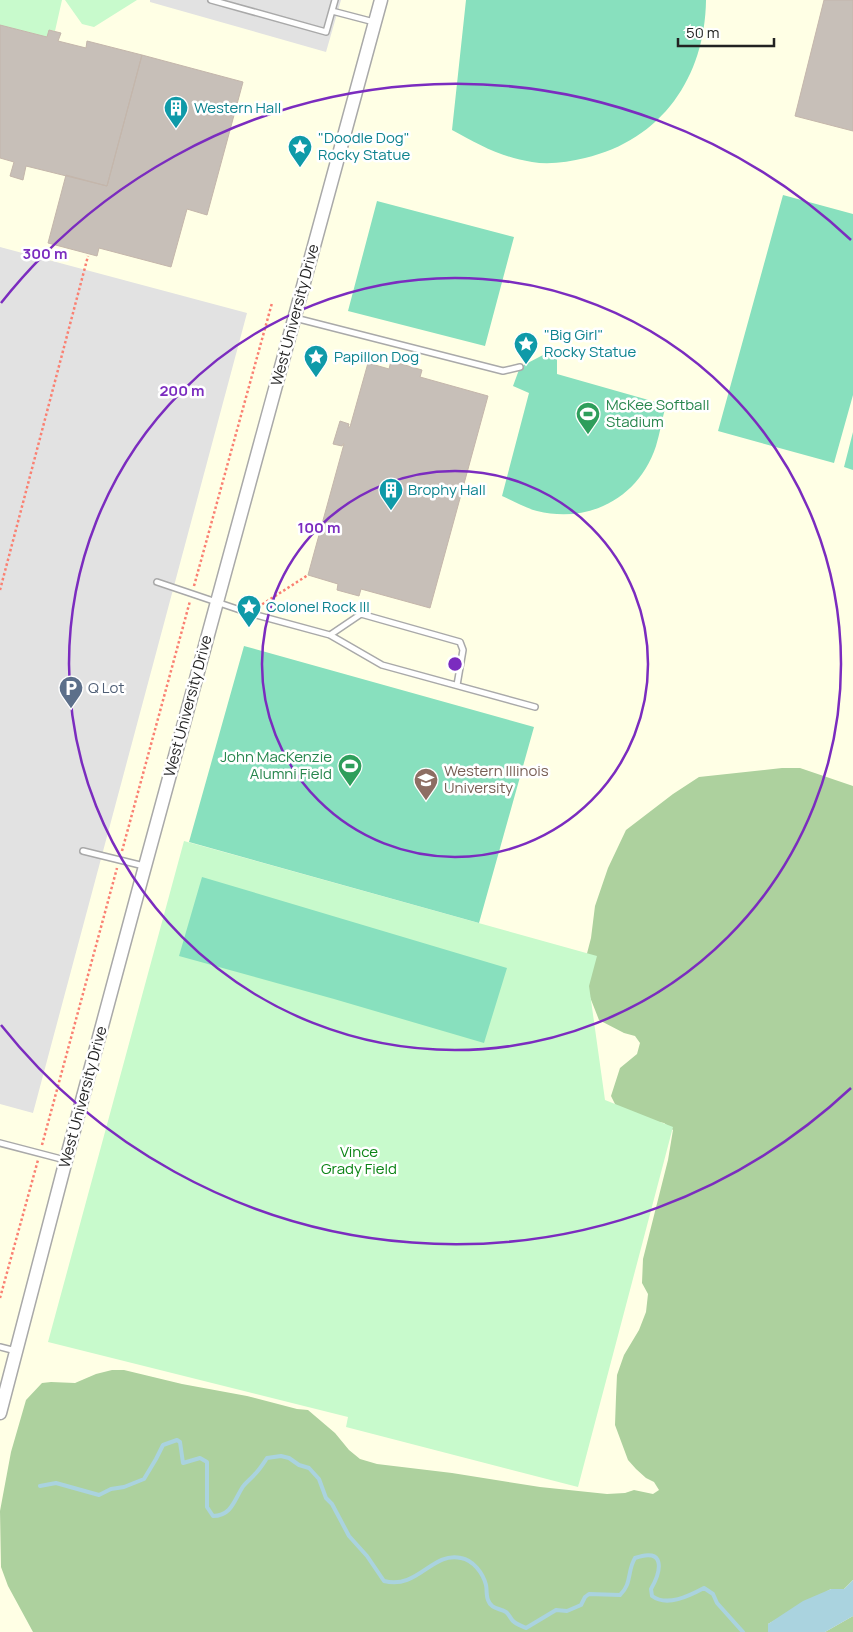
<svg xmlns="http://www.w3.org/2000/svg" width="853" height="1632" viewBox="0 0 853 1632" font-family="Manrope,sans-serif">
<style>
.education{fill:#ffffe5}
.forest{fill:#add19e}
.park{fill:#c8facc}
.pitch{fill:#88e0be}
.parking{fill:#e2e2e2}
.water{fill:#aad3df}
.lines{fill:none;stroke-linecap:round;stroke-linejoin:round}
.stream{stroke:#aad3df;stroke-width:4}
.building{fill:#c7bfb8;stroke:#c4b6ab}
.service-casing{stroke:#a9a9a9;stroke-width:8}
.tertiary-casing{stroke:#a9a9a9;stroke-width:15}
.path{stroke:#fa8072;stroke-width:2.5;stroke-dasharray:2.5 2.5;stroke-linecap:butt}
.service{stroke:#fff;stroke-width:5}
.tertiary{stroke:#fff;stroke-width:12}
.ring{fill:none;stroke:#7b2cbf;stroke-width:2.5}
.labels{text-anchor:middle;stroke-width:5;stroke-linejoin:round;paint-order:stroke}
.culture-label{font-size:15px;fill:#0d838f;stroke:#fff;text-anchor:start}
.street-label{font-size:15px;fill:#222;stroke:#fff}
.leisure-label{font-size:15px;fill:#27864d;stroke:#fff;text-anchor:start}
.service-label{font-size:15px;fill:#4e5e75;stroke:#fff;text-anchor:start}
.education-label{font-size:15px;fill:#785e54;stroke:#fff;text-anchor:start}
.park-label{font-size:15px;fill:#0c8416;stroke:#fff}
.centre{fill:#7b2cbf;stroke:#fff;stroke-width:2.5}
.ring-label{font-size:15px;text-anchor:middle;font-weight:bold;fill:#7b2cbf;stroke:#fff;stroke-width:5;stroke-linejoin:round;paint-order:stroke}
</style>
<rect width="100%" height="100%" fill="#f2efe9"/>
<path class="education" d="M0,0h853v1603l-39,29h-814z"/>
<path class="forest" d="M782,768h18l53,18v794l-9,9h-13l-63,35v8h-735l-25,-46 -7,-19 -1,-56 11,-59 15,-52 16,-17 9,-1 24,1 21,-9 16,-4h12l58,14 65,12 50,13 11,1 27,23 14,17 11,9 17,5 75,9 88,14 67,7 18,-1 9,-3 19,4 6,-4 -5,-8 -8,-4 -10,-9 -8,-9 -13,-35 1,-28 1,-22 7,-20 15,-25 7,-18 2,-18 -6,-11 1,-24 25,-99 5,-30 -9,-7 -26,-5 -22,-12 -5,-10 9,-28 17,-14 3,-11 -5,-7 -11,-3 -25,-13 -11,-28 -4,-27 7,-27 4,-32 13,-38 18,-38 47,-36 26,-17z
M853,1616v16h-28z"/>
<path class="park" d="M0,0h62l-7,31 -6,-1 -2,7 -47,-12z
M65,0h72l-43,27 -12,-3z
M184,841l413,115 -8,30 16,114 68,27 -95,360 -232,-60 2,-10 -300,-75z"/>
<path class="pitch" d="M466,0h240c-1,77 -44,140 -121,158 -17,4 -36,7 -53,4 -31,-5 -53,-17 -80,-32z
M783,195l70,19v181l-19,68 -116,-32z
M377,201l137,36 -29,109 -137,-35z
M543,355l14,3v16l109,31c-4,14 -6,28 -10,41 -17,52 -67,78 -119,65 -12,-3 -24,-10 -35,-15l27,-103 -16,-7 7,-19z
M853,432v38l-9,-3z
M244,646l290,81 -55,196 -290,-81z
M202,877l305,91 -23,75 -150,-44 -155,-43z"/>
<path class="parking" d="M150,0h191l-15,52 -176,-50z
M0,247l247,66 -214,800 -33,-9z"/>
<path class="water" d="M853,1580v36l-28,16h-57v-8l35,-23 28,-12h13z"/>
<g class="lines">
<path class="stream" d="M40,1486l16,-3 43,12 12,-6 13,-2 20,-8 12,-20 7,-14 14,-5 3,2 3,21 17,-5 7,4v45l6,9c18,0 21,-15 29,-28 3,-5 9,-9 13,-14 5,-5 8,-10 12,-16l14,-2 8,2 10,7 10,3 10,11 7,19 6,6 17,32 18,20 17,25c34,9 48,-30 77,-23 12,2 22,15 25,27 1,4 0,10 2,15 3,9 11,8 18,12 3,2 4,6 7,9 3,3 9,5 13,7l30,-18 11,1 14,-6 4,-8 4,-3 31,1c12,-11 7,-24 15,-37 30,-11 27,12 16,31l1,7c15,11 37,0 52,-8l9,6 4,9 26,29"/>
</g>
<path class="building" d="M824,0h29v131l-58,-15z
M0,25l47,12 2,-7 12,3 -3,8 28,7 1,-7 55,14 -35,131 -81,-20 -3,14 -13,-4 4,-14 -14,-4z
M142,55l101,27 -36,133 -20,-6 -16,58 -72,-19 -2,8 -49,-13 18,-68 41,11z
M391,361l31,9 -2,7 68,19 -58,212 -69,-19 -2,7 -22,-6 1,-6 -30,-9 36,-131h-1l-1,2 -9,-2 7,-23 9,3 -1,3h2l18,-64 21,6z"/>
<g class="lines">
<defs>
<path id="service" d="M211,0l115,32 9,-32
M332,11l42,11
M295,318l208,53 17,-4
M157,582l92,31 81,22 52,30 153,42
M330,635l31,-21 99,28 3,8 -6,35
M83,851l61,15
M0,1143l65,17
M0,1347l16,4"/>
<path id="tertiary" d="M0,1413l66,-253 72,-268 243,-892"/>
</defs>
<use href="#service" class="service-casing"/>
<use href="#tertiary" class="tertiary-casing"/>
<path class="path" d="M194,586l78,-283
M0,590l88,-334
M258,607l50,-32
M122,851l68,-250
M42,1145l75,-277
M0,1298l38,-138"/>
<use href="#service" class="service"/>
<use href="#tertiary" class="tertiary"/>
</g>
<g class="ring">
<circle cx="455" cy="664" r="193"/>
<circle cx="455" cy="664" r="386"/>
<path d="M851 1088A580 580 0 0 1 1 1025M1 303A580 580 0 0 1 851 240"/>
</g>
<defs>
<symbol id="building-pin" viewBox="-11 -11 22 30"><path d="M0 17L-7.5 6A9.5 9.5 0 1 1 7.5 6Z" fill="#0f9aa8" stroke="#fff"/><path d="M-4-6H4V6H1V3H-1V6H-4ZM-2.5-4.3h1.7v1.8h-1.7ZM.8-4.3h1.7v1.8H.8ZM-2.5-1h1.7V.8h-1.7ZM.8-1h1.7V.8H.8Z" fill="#fff"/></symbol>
<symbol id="sight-pin" viewBox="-11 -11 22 30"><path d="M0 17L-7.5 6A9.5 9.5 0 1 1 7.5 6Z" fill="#0f9aa8" stroke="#fff"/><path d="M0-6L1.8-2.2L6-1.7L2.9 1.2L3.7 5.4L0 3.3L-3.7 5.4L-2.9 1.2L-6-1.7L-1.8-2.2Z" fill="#fff"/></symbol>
<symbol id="stadium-pin" viewBox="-11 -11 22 30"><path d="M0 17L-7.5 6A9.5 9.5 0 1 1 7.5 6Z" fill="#2e9e5b" stroke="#fff"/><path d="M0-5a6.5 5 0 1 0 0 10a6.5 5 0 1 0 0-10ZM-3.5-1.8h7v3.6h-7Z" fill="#fff"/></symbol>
<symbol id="parking-pin" viewBox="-11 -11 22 30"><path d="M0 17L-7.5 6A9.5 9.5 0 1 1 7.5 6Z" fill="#5c6f8a" stroke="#fff"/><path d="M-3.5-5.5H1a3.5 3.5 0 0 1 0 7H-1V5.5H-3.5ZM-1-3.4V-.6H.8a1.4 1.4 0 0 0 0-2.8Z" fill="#fff"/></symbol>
<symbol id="university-pin" viewBox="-11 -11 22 30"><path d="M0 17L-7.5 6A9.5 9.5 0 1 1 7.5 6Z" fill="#8d6e63" stroke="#fff"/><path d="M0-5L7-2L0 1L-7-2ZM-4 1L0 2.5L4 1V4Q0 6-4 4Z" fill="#fff"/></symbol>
</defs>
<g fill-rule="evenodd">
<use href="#building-pin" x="162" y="94" width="28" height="38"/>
<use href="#sight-pin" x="286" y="133" width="28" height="38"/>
<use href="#sight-pin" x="512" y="330" width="28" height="38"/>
<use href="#sight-pin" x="302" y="343" width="28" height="38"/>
<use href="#stadium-pin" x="574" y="400" width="28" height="38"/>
<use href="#building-pin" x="377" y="476" width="28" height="38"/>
<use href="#sight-pin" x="235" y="593" width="28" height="38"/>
<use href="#parking-pin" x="57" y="674" width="28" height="38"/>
<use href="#stadium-pin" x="336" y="752" width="28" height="38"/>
<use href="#university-pin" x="412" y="766" width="28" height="38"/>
</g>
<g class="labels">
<g class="culture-label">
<text x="194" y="113">Western Hall</text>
<text x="318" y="143">"Doodle Dog"<tspan x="318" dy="17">Rocky Statue</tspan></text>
<text x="544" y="340">"Big Girl"<tspan x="544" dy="17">Rocky Statue</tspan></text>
<text x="334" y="362">Papillon Dog</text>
<text x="408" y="495">Brophy Hall</text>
<text x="266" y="612">Colonel Rock III</text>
</g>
<g class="street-label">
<text transform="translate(295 315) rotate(-75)" y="5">West University Drive</text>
<text transform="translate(188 706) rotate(-75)" y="5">West University Drive</text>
<text transform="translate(83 1097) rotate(-75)" y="5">West University Drive</text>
</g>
<g class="leisure-label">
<text x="606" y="410">McKee Softball<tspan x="606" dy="17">Stadium</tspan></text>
<text x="332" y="762" text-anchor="end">John MacKenzie<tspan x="332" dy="17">Alumni Field</tspan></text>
</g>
<g class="service-label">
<text x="88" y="693">Q Lot</text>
</g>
<g class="education-label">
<text x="444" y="776">Western Illinois<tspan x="444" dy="17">University</tspan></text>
</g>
<g class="park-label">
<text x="359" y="1157">Vince<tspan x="359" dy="17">Grady Field</tspan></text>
</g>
</g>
<circle cx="455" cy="664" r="8" class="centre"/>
<g class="ring-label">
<text x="45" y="259">300 m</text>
<text x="182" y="396">200 m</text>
<text x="319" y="533">100 m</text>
</g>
<path d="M678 38v8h96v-8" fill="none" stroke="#222222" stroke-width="2.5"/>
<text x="686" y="38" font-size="15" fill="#222222" stroke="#ffffff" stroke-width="4" paint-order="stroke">50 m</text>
</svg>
